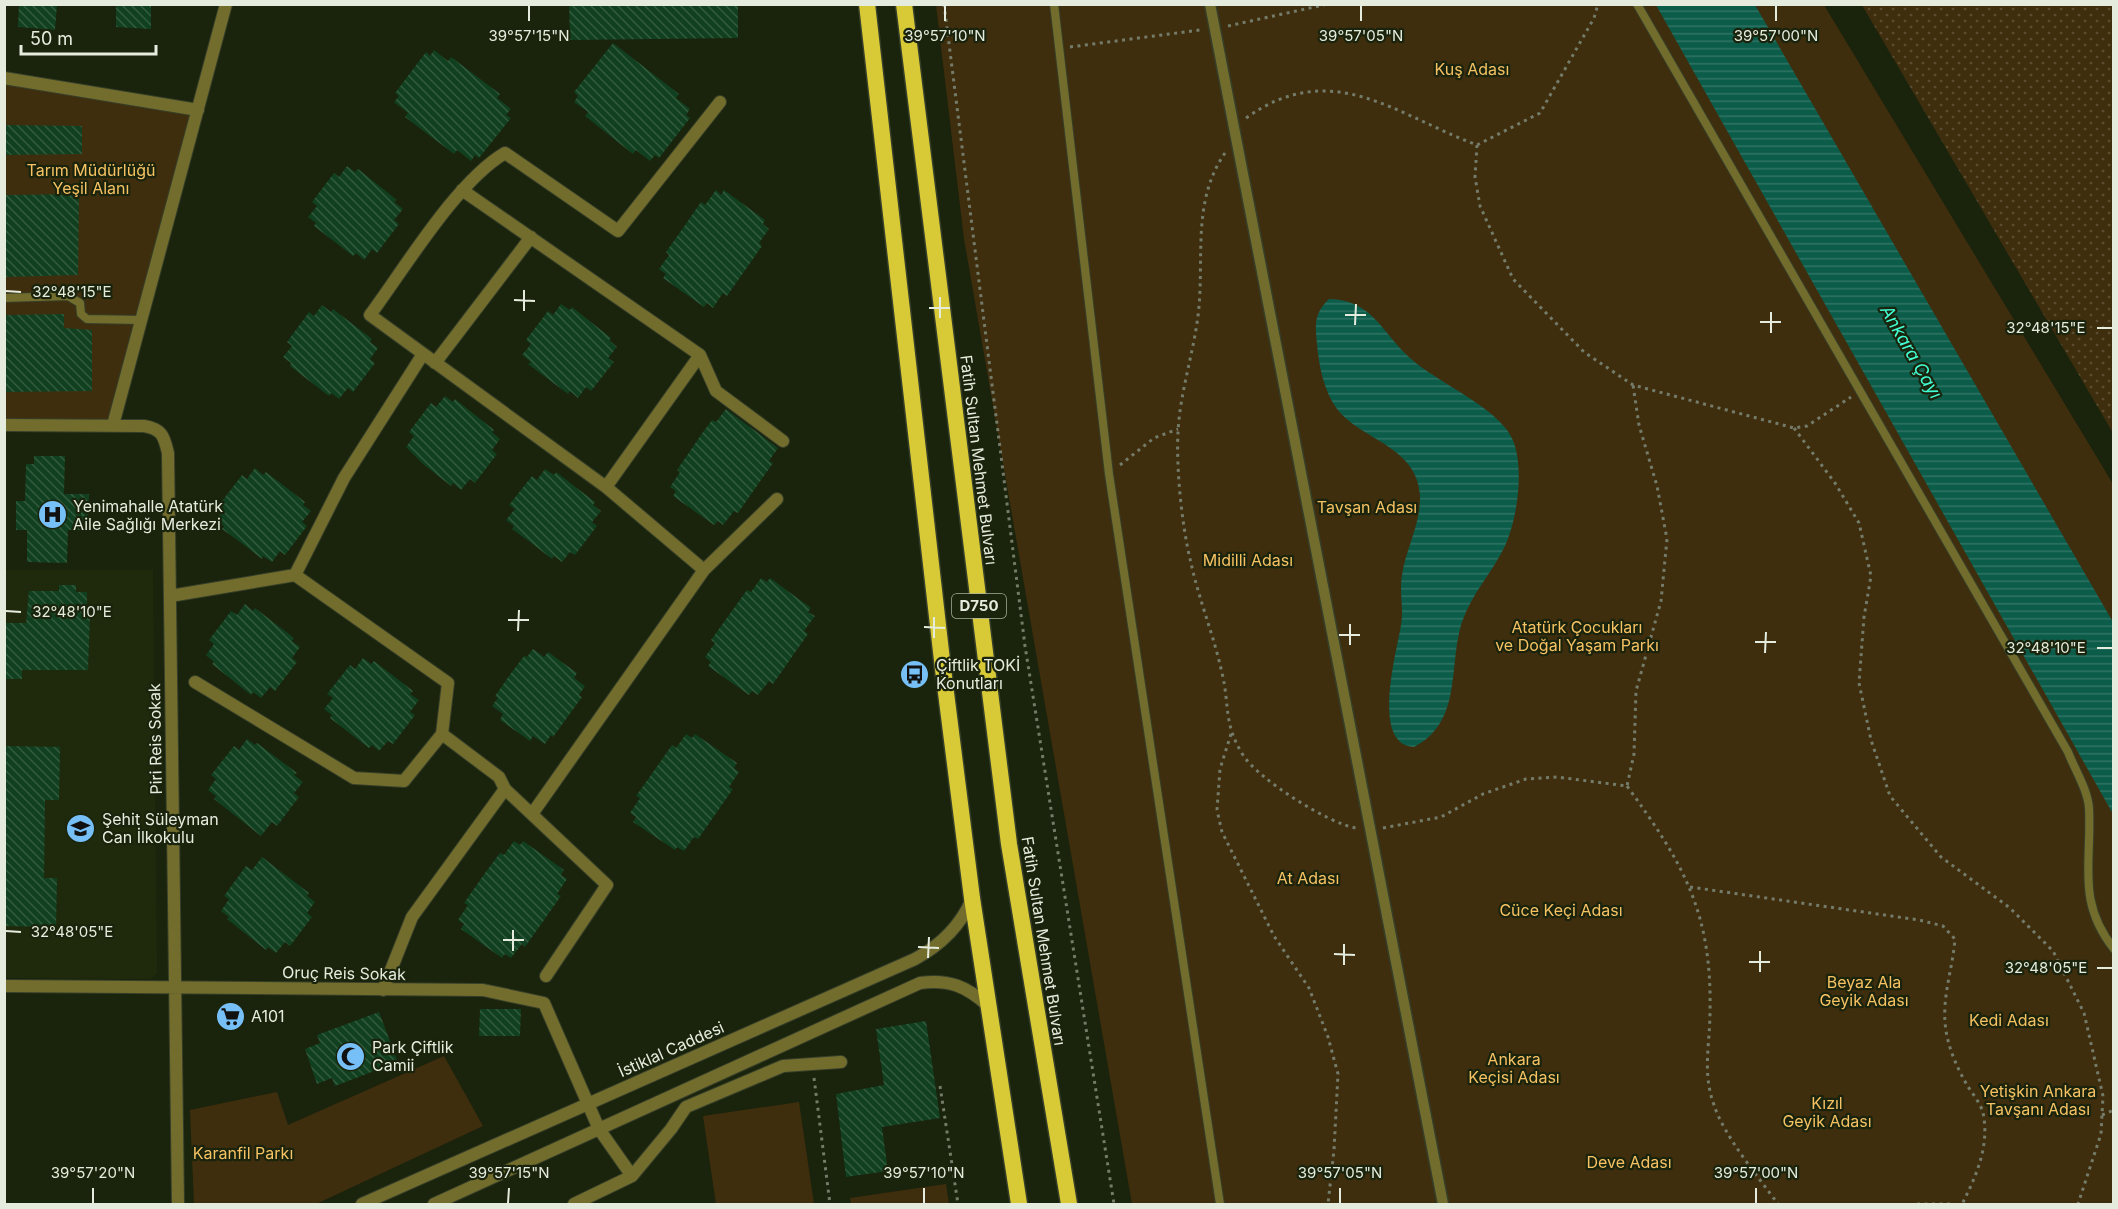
<svg xmlns="http://www.w3.org/2000/svg" width="2118" height="1209" viewBox="0 0 2118 1209" font-family="Inter,sans-serif">
<style>
.built{fill:#1f2a0d}
.grass{fill:url(#grass-dots)}
.green{fill:#3f2e0e}
.water{fill:url(#water-rules)}
.building{fill:url(#building-back-hatch)}
.lines{fill:none;stroke-linecap:round;stroke-linejoin:round}
.service-casing{stroke:#363f29;stroke-width:10}
.pedestrian-casing{stroke:#363f29;stroke-width:13}
.minor-casing{stroke:#363f29;stroke-width:14}
.trunk-casing{stroke:#363f29;stroke-width:19}
.path{stroke:#747c69;stroke-width:3;stroke-dasharray:3 4.5;stroke-linecap:butt}
.service{stroke:#736d2d;stroke-width:8}
.pedestrian{stroke:#736d2d;stroke-width:10}
.minor{stroke:#736d2d;stroke-width:12}
.trunk{stroke:#d8ca36;stroke-width:16}
.ticks{fill:none;stroke:#e5ecdd;stroke-width:2}
.labels{text-anchor:middle;stroke-width:4.5;stroke-linejoin:round;paint-order:stroke}
.shield{fill:#1a230c;stroke:#a8b09e;stroke-width:1.5}
.shield-label{font-size:15px;font-weight:bold;fill:#e5ecdd}
.park-label{font-size:16px;fill:#f6c263;stroke:#1a230c}
.street-label{font-size:16px;fill:#e5ecdd;stroke:#1a230c}
.poi-label{font-size:16px;fill:#e5ecdd;stroke:#1a230c;text-anchor:start}
.water-label{font-size:18px;font-style:italic;fill:#41fed3;stroke:#1a230c}
.ticks-label{font-size:15px;text-anchor:middle;fill:#e5ecdd;stroke:#1a230c;stroke-width:4.5;stroke-linejoin:round;paint-order:stroke}
</style>
<defs>
<pattern id="grass-dots" width="8" height="8" patternUnits="userSpaceOnUse" patternTransform="scale(1.5)"><rect width="8" height="8" fill="#3f2e0e"/><path d="M2 2h.1M6 6h.1" fill="none" stroke="#5b4c31" stroke-width="1.8" stroke-linecap="round"/></pattern>
<pattern id="water-rules" width="6" height="5" patternUnits="userSpaceOnUse" patternTransform="scale(1.5)"><rect width="6" height="5" fill="#0c5c4a"/><path d="M0 2.5h6" fill="none" stroke="#2f7464"/></pattern>
<pattern id="building-back-hatch" width="6" height="6" patternUnits="userSpaceOnUse" patternTransform="scale(1.5)"><rect width="6" height="6" fill="#10401f"/><path d="M-1 5l2 2M0 0l6 6M5-1l2 2" fill="none" stroke="#335c3f"/></pattern>
</defs>
<rect width="100%" height="100%" fill="#1a230c"/>
<path class="built" d="M5,570h148l4,403 -6,6 -146,-1z"/>
<path class="grass" d="M1862,5h251v428z"/>
<path class="green" d="M936,5h888l289,479v720h-981l-168,-965z
M4,78l194,32 -85,315h-108z
M444,1056l39,70 -167,78h-122l-4,-94 87,-18 11,33z
M799,1102l15,102h-98l-13,-88z
M946,1184l3,20h-98l-1,-6z"/>
<path class="water" d="M1656,5h99l358,617v192z
M1329,299c44,1 52,33 81,59 27,25 93,51 104,85 10,29 3,76 -9,103 -13,27 -33,47 -43,76 -14,43 1,100 -48,125 -44,-2 -17,-96 -13,-122 3,-16 -2,-33 1,-50 4,-27 19,-51 18,-80 -3,-49 -59,-55 -83,-86 -13,-18 -18,-42 -20,-65 -2,-19 -3,-31 12,-45z"/>
<path class="building" d="M19,4h38l-2,26 -37,-3z
M116,4h35v25l-35,-2z
M569,4h169v34l-168,2z
M613,43l66,51 -3,4 14,11 -4,6 4,3 -31,40 -4,-3 -5,6 -14,-11 -3,4 -48,-38 3,-4 -14,-10 4,-6 -4,-4z
M434,50l14,11 3,-4 49,37 -3,4 14,11 -5,6 5,3 -32,40 -4,-3 -4,6 -14,-11 -3,4 -49,-37 3,-4 -14,-11 5,-6 -4,-3 31,-41 4,4z
M4,125l78,1v28l-78,1z
M347,166l8,6 3,-3 39,31 -3,2 9,7 -9,11 5,4 -22,29 -5,-4 -8,11 -8,-7 -3,3 -39,-30 2,-3 -8,-6 9,-11 -5,-4 22,-29 5,4z
M716,190l5,5 3,-5 41,30 -2,4 6,5 -10,14 3,3 -35,50 -4,-3 -10,15 -6,-5 -3,4 -41,-29 3,-4 -7,-5 10,-14 -3,-3 17,-24 18,-26 4,3z
M79,194l-1,81 -74,2v-82z
M561,304l9,6 2,-3 39,31 -2,2 8,7 -9,11 6,4 -23,29 -5,-4 -8,11 -8,-7 -2,3 -40,-30 3,-2 -9,-7 9,-11 -5,-4 22,-29 5,4z
M322,305l9,7 2,-3 39,30 -2,3 8,6 -8,11 5,4 -22,29 -5,-4 -9,11 -8,-6 -2,3 -39,-30 1,-3 -8,-6 9,-11 -5,-4 22,-30 5,4z
M64,314v14l28,2v61l-88,1v-77z
M445,396l8,6 2,-3 39,31 -2,2 8,7 -8,11 5,4 -22,29 -5,-4 -9,11 -8,-7 -2,3 -28,-22 -17,-17 8,-11 -5,-4 22,-29 5,4z
M726,409l52,39 -9,13 4,2 -35,50 -4,-2 -11,14 -5,-4 -4,4 -41,-29 3,-5 -6,-4 10,-15 -3,-2 26,-38 9,-12 4,2z
M34,456h31l-1,38h25l-1,36h-20l-1,33 -40,-1v-32h-11v-29h9l1,-37h8z
M255,468l8,7 3,-3 39,30 -2,3 8,6 -9,11 5,4 -22,29 -5,-4 -8,11 -9,-6 -1,3 -22,-17 -18,-13 2,-3 -8,-6 8,-11 -5,-4 23,-30 5,4z
M545,469l9,6 2,-3 39,30 -2,3 8,6 -9,11 5,4 -22,29 -5,-3 -8,10 -8,-6 -2,3 -22,-17 -18,-13 2,-3 -8,-6 9,-11 -6,-4 23,-29 5,4z
M761,578l6,4 3,-4 41,30 -3,4 7,4 -11,15 4,3 -35,50 -4,-3 -11,14 -6,-4 -3,4 -41,-29 3,-4 -6,-5 10,-14 -4,-3 36,-50 4,2z
M59,585h17v7h11v21h3l-2,57h-66v9h-18v-56h22l3,-32h30z
M245,604l8,7 2,-3 39,30 -2,3 8,6 -8,11 5,4 -22,29 -5,-4 -9,11 -8,-6 -2,3 -39,-31 2,-2 -8,-7 8,-11 -5,-4 22,-29 6,4z
M533,649l11,8 4,-5 29,21 -3,5 11,8 -6,9 3,2 -29,40 -2,-2 -6,9 -12,-8 -3,5 -30,-21 3,-6 -11,-8 6,-8 -3,-2 14,-20 15,-20 3,1z
M363,658l8,6 3,-3 39,30 -3,3 9,6 -9,12 5,3 -22,29 -5,-3 -9,10 -7,-6 -3,3 -39,-30 2,-3 -8,-6 9,-11 -6,-4 23,-29 5,4z
M686,734l6,4 3,-4 42,29 -3,5 5,4 -10,15 4,2 -35,50 -4,-2 -10,14 -7,-4 -2,3 -42,-28 3,-5 -6,-4 10,-15 -4,-2 22,-31 14,-20 4,3z
M247,739l8,6 2,-2 40,30 -3,2 9,7 -9,11 5,4 -22,29 -5,-4 -11,14 -47,-37 2,-3 -8,-6 8,-11 -5,-4 23,-29 5,4z
M4,746l56,1 -1,53h-14l-1,78h13l-1,49 -52,-1z
M514,841l6,4 3,-4 41,29 -3,5 6,4 -10,15 4,2 -36,51 -3,-3 -11,14 -6,-4 -3,4 -41,-29 3,-5 -6,-4 10,-15 -4,-2 21,-30 15,-20 4,2z
M262,857l47,36 -2,3 8,6 -8,11 5,4 -22,29 -5,-4 -9,11 -8,-6 -2,3 -39,-31 2,-2 -8,-6 8,-12 -5,-3 22,-30 6,4z
M480,1009h41l-1,27h-41z
M379,1012l19,50 -63,24 -3,-8 -15,6 -12,-35 15,-6 -3,-8z
M926,1021l14,97 -58,9 6,44 -42,6 -10,-83 48,-9 -8,-56z"/>
<g class="lines">
<defs>
<path id="service" d="M1054,4l55,470 111,730
M1637,4l431,748c6,16 20,38 21,56 3,55 -13,93 25,141
M4,298l64,-2 12,7 1,11 6,5 54,1"/>
<path id="pedestrian" d="M1210,4l233,1200"/>
<path id="minor" d="M4,78l194,32
M462,190l238,165 -94,132
M700,355l16,36 67,50
M435,363l96,-126
M4,425l140,1c18,3 20,10 24,27l10,751
M113,425l113,-421
M704,570l-98,-83 -236,-172c35,-47 86,-133 135,-162l113,78 102,-129
M295,575l49,-97 79,-124
M170,596l125,-21 153,108 -6,51 -38,47 -50,-3 -159,-96
M442,734l57,43 6,12 102,96 -61,91
M532,814l172,-244 73,-71
M4,986l479,4 61,13 55,126 33,47
M383,990l29,-73 93,-128
M362,1204l553,-245c26,-14 45,-32 57,-60
M434,1204l486,-221c28,-4 47,3 68,23
M574,1204l58,-28 39,-47 15,-22 97,-41 58,-4"/>
<path id="trunk" d="M867,4l76,665 29,229 47,306
M904,4l105,840 60,360"/>
</defs>
<use href="#service" class="service-casing"/>
<use href="#pedestrian" class="pedestrian-casing"/>
<use href="#minor" class="minor-casing"/>
<use href="#trunk" class="trunk-casing"/>
<path class="path" d="M944,4l81,642 89,558
M1228,26l100,-22
M1070,47l130,-17
M1246,118c86,-61 148,-4 231,27l63,-32 54,-95 4,-14
M1477,145l-2,32 5,29 33,73 71,73 49,33 161,43 13,-2 44,-29
M1225,153c-34,49 -20,106 -27,163 -5,39 -18,77 -20,116 -2,37 4,95 13,131 8,37 23,73 31,110 8,33 1,50 21,82 15,24 86,69 113,73
M1794,428l41,55 24,40 12,53 -7,41 -5,66 12,57 19,56 51,61 69,51 43,43 31,62 19,83 -2,38 -23,70
M1120,465l34,-27 24,-9
M1231,734l-11,35 -3,41 5,22 52,104 35,52 19,49 10,37 -4,76 -6,54
M1627,786c56,77 85,126 83,225 0,34 -8,61 4,94 10,31 45,73 64,99
M1383,828l58,-11 42,-23 43,-15 31,-2 70,9 7,-32 2,-63 25,-90 6,-62 -10,-53 -18,-61 -6,-40
M1690,887l229,33 24,6 12,13c-2,27 -12,55 -10,82 1,22 11,45 22,64 5,8 14,19 16,28 7,32 -7,64 -21,91
M814,1078l16,126
M940,1086l18,118
M2102,1115l12,-5
M1917,1204h35"/>
<use href="#service" class="service"/>
<use href="#pedestrian" class="pedestrian"/>
<use href="#minor" class="minor"/>
<use href="#trunk" class="trunk"/>
</g>
<path class="ticks" d="M529,21v-15M945,21v-15M1361,21v-15M1776,21v-15M6,291l15,1M514,300l21,1M929,308h21M524,311v-21M1345,315h21M940,318v-21M1760,322h21M1355,325l1,-21M2097,328h15M1771,333v-21M6,611l15,1M508,620h21M924,627l21,1M518,631l1,-21M1339,635h21M934,638v-21M1755,642h21M1350,645v-21M2097,648h15M1765,653l1,-21M6,931l15,1M503,940h21M918,947l21,1M513,951v-21M1334,954l21,1M928,958l1,-21M1749,962h21M1344,965v-21M2097,968h15M1760,972v-21M93,1203v-15M508,1203l1,-15M924,1203v-15M1340,1203v-15M1756,1203v-15"/>
<defs>
<symbol id="hospital-disc" viewBox="-11 -11 22 22"><circle r="9.5" fill="#76c0f7" stroke="#1a230c"/><path d="M-5-5h3v3.5h4V-5h3V5h-3V1.5h-4V5h-3Z" fill="#111"/></symbol>
<symbol id="bus-disc" viewBox="-11 -11 22 22"><circle r="9.5" fill="#76c0f7" stroke="#1a230c"/><path d="M-5-6H5V4H4V6H2V4H-2V6H-4V4H-5ZM-3.5-4V0h7V-4ZM-3.5 1.2v1.5H-2V1.2ZM2 1.2v1.5H3.5V1.2Z" fill="#111"/></symbol>
<symbol id="school-disc" viewBox="-11 -11 22 22"><circle r="9.5" fill="#76c0f7" stroke="#1a230c"/><path d="M0-5L7-2L0 1L-7-2ZM-4 1L0 2.5L4 1V4Q0 6-4 4Z" fill="#111"/></symbol>
<symbol id="supermarket-disc" viewBox="-11 -11 22 22"><circle r="9.5" fill="#76c0f7" stroke="#1a230c"/><path d="M-6-5.5h2.5l.6 2H6L4.5 2H-2.5L-4.4-4H-6ZM-1.5 3.2a1.3 1.3 0 1 0 .1 0ZM3 3.2a1.3 1.3 0 1 0 .1 0Z" fill="#111"/></symbol>
<symbol id="mosque-disc" viewBox="-11 -11 22 22"><circle r="9.5" fill="#76c0f7" stroke="#1a230c"/><path d="M3.5-4.9A6 6 0 1 0 3.5 4.9A5 5 0 1 1 3.5-4.9Z" fill="#111"/></symbol>
</defs>
<g fill-rule="evenodd">
<use href="#hospital-disc" x="36" y="498" width="33" height="33"/>
<use href="#bus-disc" x="898" y="658" width="33" height="33"/>
<use href="#school-disc" x="64" y="812" width="33" height="33"/>
<use href="#supermarket-disc" x="214" y="1000" width="33" height="33"/>
<use href="#mosque-disc" x="334" y="1040" width="33" height="33"/>
</g>
<g class="labels">
<rect class="shield" x="952" y="594" width="54" height="24" rx="4.5"/>
<g class="shield-label">
<text x="979" y="611">D750</text>
</g>
<g class="park-label">
<text x="1472" y="75">Kuş Adası</text>
<text x="91" y="176">Tarım Müdürlüğü<tspan x="91" dy="18">Yeşil Alanı</tspan></text>
<text x="1367" y="513">Tavşan Adası</text>
<text x="1248" y="566">Midilli Adası</text>
<text x="1577" y="633">Atatürk Çocukları<tspan x="1577" dy="18">ve Doğal Yaşam Parkı</tspan></text>
<text x="1308" y="884">At Adası</text>
<text x="1561" y="916">Cüce Keçi Adası</text>
<text x="1864" y="988">Beyaz Ala<tspan x="1864" dy="18">Geyik Adası</tspan></text>
<text x="2009" y="1026">Kedi Adası</text>
<text x="1514" y="1065">Ankara<tspan x="1514" dy="18">Keçisi Adası</tspan></text>
<text x="2038" y="1097">Yetişkin Ankara<tspan x="2038" dy="18">Tavşanı Adası</tspan></text>
<text x="1827" y="1109">Kızıl<tspan x="1827" dy="18">Geyik Adası</tspan></text>
<text x="243" y="1159">Karanfil Parkı</text>
<text x="1629" y="1168">Deve Adası</text>
</g>
<g class="street-label">
<text transform="translate(979 460) rotate(83)" y="6">Fatih Sultan Mehmet Bulvarı</text>
<text transform="translate(155 739) rotate(-91)" y="6">Piri Reis Sokak</text>
<text transform="translate(1044 941) rotate(81)" y="6">Fatih Sultan Mehmet Bulvarı</text>
<text transform="translate(344 973) rotate(1)" y="6">Oruç Reis Sokak</text>
<text transform="translate(671 1049) rotate(-24)" y="6">İstiklal Caddesi</text>
</g>
<g class="poi-label">
<text x="73" y="512">Yenimahalle Atatürk<tspan x="73" dy="18">Aile Sağlığı Merkezi</tspan></text>
<text x="936" y="671">Çiftlik TOKİ<tspan x="936" dy="18">Konutları</tspan></text>
<text x="102" y="825">Şehit Süleyman<tspan x="102" dy="18">Can İlkokulu</tspan></text>
<text x="251" y="1022">A101</text>
<text x="372" y="1053">Park Çiftlik<tspan x="372" dy="18">Camii</tspan></text>
</g>
<g class="water-label">
<text transform="translate(1911 352) rotate(60)" y="6">Ankara Çayı</text>
</g>
</g>
<g class="ticks-label">
<text x="529" y="41">39°57'15"N</text>
<text x="945" y="41">39°57'10"N</text>
<text x="1361" y="41">39°57'05"N</text>
<text x="1776" y="41">39°57'00"N</text>
<text x="72" y="297">32°48'15"E</text>
<text x="2046" y="333">32°48'15"E</text>
<text x="72" y="617">32°48'10"E</text>
<text x="2046" y="653">32°48'10"E</text>
<text x="72" y="937">32°48'05"E</text>
<text x="2046" y="973">32°48'05"E</text>
<text x="93" y="1178">39°57'20"N</text>
<text x="509" y="1178">39°57'15"N</text>
<text x="924" y="1178">39°57'10"N</text>
<text x="1340" y="1178">39°57'05"N</text>
<text x="1756" y="1178">39°57'00"N</text>
</g>
<rect width="2118" height="1209" fill="none" stroke="#e5ecdd" stroke-width="12"/>
<path d="M21 45v9h135v-9" fill="none" stroke="#e5ecdd" stroke-width="3"/>
<text x="30" y="45" font-size="18" fill="#e5ecdd" stroke="#1a230c" stroke-width="4.5" paint-order="stroke">50 m</text>
</svg>
